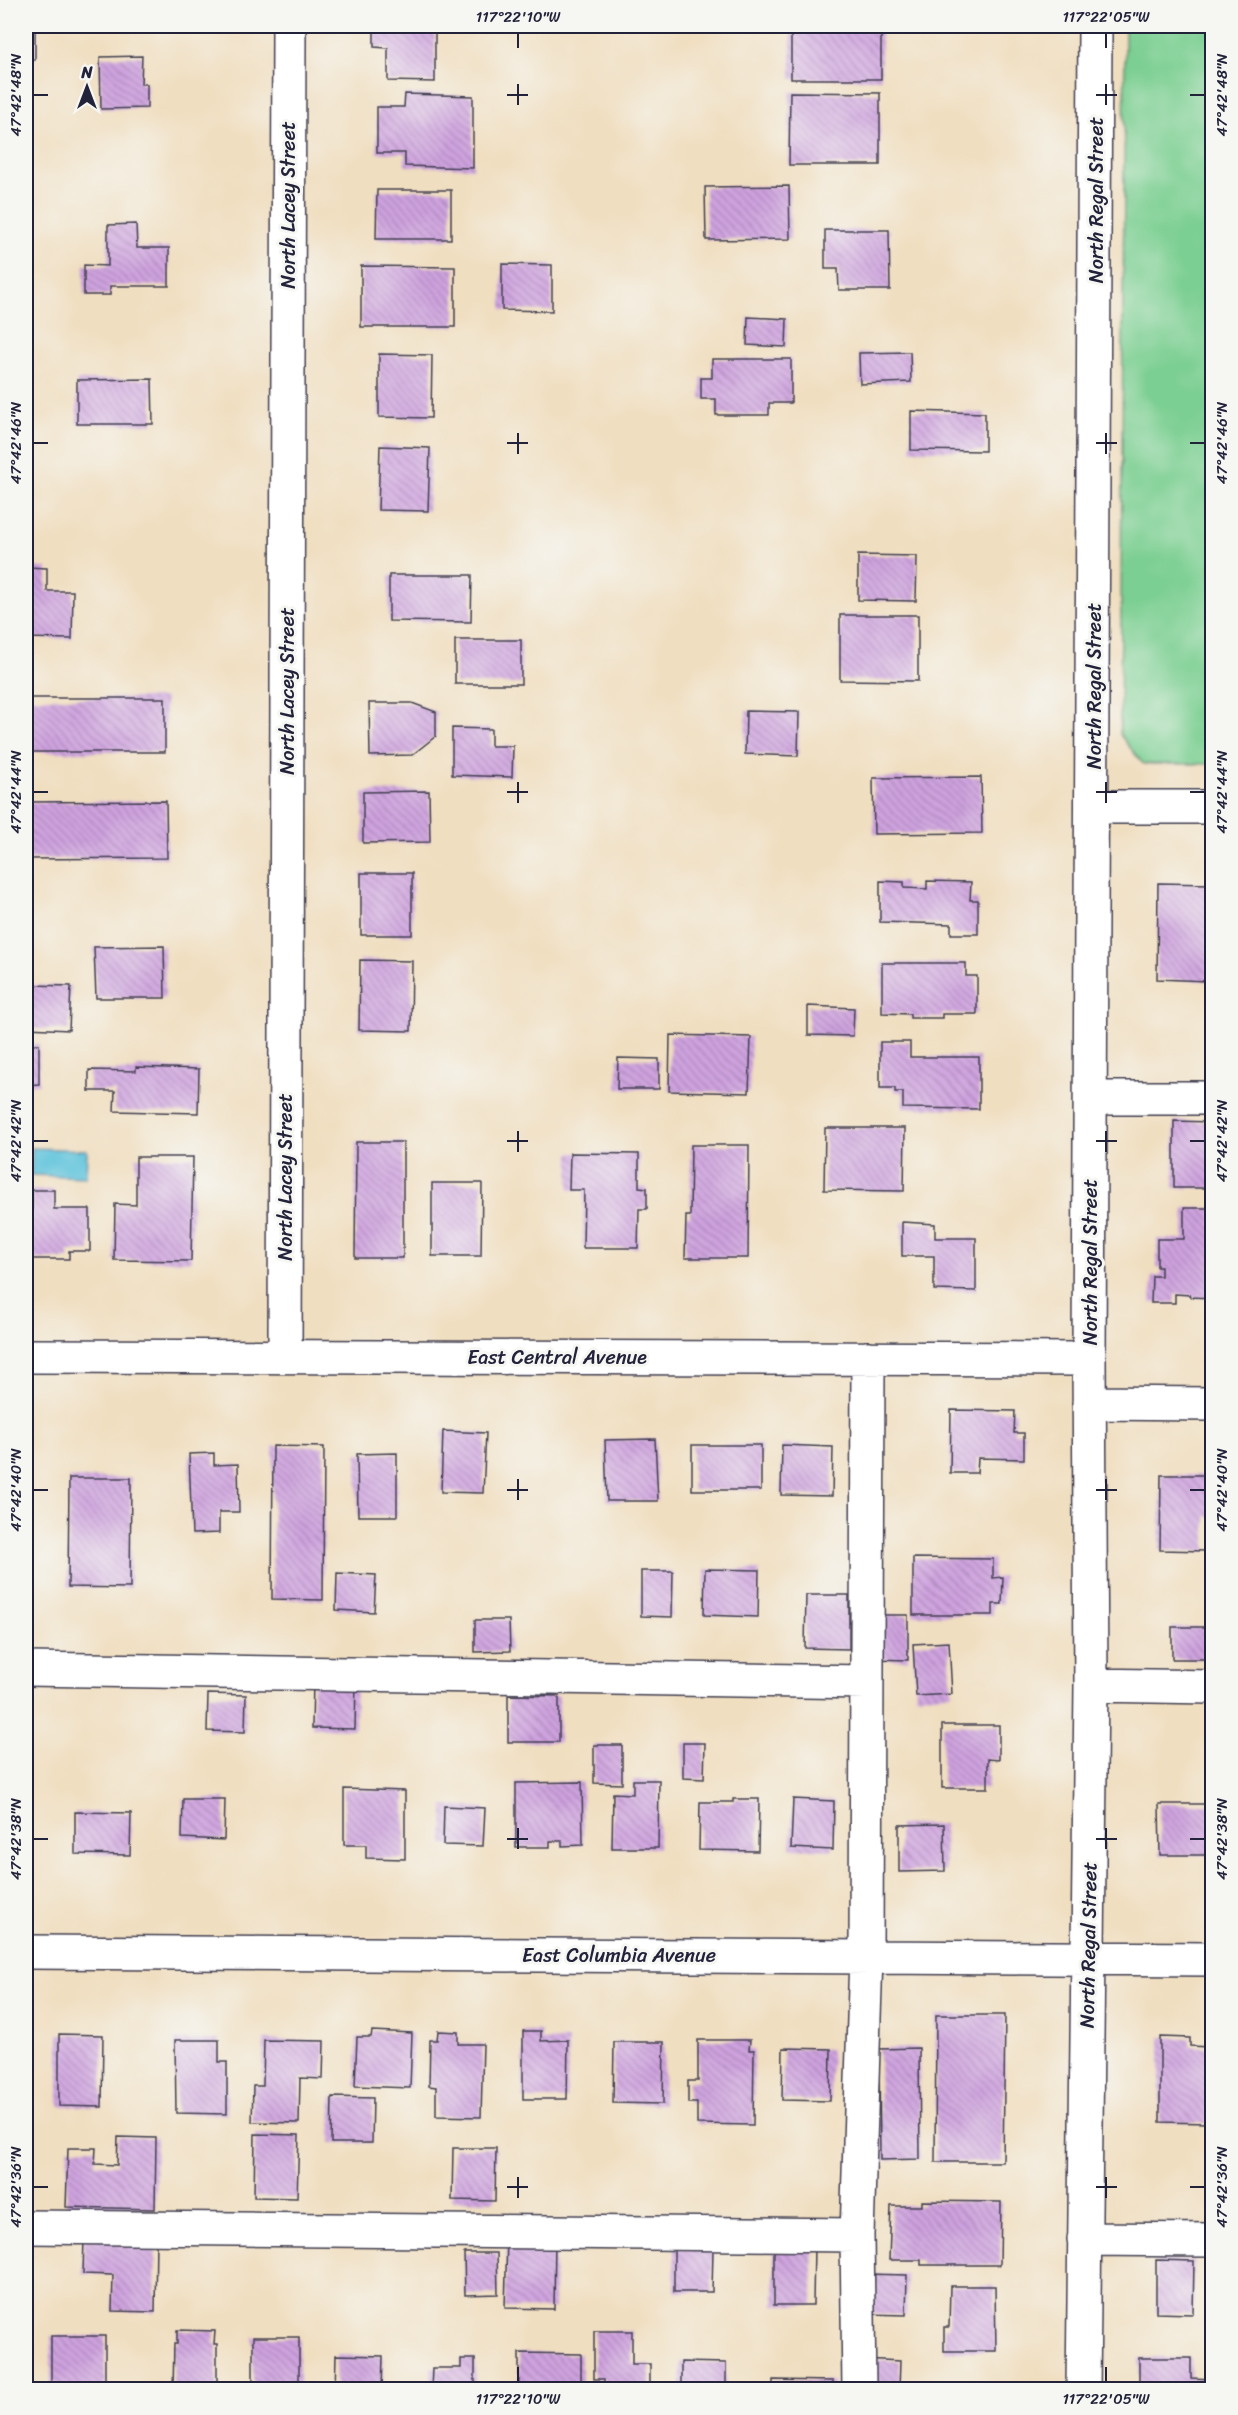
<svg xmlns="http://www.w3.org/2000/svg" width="1238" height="2415" viewBox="0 0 1238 2415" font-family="Sriracha,sans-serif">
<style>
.green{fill:#7bcf92;stroke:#4e7866;stroke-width:1.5}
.water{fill:#5ec3db;stroke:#40728b;stroke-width:1.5}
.building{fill:url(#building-back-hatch)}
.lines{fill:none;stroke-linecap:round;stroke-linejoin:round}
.minor-casing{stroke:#413e4f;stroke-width:36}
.minor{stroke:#fff;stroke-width:33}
.ticks{fill:none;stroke:#22223b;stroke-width:2}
.labels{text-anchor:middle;stroke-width:6;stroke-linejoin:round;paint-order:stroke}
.street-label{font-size:20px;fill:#22223b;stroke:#f6f6f2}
.neatline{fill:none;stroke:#22223b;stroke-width:2}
.ticks-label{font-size:15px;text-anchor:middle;fill:#22223b}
</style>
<defs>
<pattern id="building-back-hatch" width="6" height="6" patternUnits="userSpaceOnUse" patternTransform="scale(1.5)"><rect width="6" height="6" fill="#cfa3df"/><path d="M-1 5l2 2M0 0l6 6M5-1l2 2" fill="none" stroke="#a884b6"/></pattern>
</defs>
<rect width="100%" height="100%" fill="#f6f6f2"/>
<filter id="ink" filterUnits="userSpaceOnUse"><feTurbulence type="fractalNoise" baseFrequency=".0167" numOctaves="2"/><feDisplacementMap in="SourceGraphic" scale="12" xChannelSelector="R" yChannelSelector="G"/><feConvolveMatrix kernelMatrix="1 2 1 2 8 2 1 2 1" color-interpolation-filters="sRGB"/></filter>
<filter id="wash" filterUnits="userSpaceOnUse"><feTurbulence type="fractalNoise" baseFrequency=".008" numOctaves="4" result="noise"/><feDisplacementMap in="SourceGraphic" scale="24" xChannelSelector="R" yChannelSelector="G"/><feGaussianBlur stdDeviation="1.35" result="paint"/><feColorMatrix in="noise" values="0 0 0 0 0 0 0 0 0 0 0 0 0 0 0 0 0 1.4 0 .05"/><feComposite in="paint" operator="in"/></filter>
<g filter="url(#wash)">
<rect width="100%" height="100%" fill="#f0dec0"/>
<path class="green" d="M1125,26h87v738h-69l-23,-29z"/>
<path class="water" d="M32,1148l55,2 -1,27 -55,-2z"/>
<g id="blocks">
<path class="building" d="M26,26h9v34h-9z
M374,26h61v56l-47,-1v-33l-14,-1z
M791,26h90v53h-90z
M142,56l-1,28h6v24l-46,1 -1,-52z
M790,92l90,1v72h-91z
M405,94l68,2v72l-68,-2v-13h-28v-46h27z
M789,186l1,53 -84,1 -1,-53z
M377,190h74v49h-75z
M136,224l1,24h32v38h-59v9h-26v-30l24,1v-41z
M825,230h64l1,60h-51l-1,-21h-13z
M502,264l50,1v46l-50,-1z
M361,266l94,1v60h-94z
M26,269h4l-2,69h-2z
M748,317l39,2 -1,28 -39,-2z
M910,352l1,30 -51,2 -1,-31z
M379,354l53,1 -1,63 -52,-1z
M712,359h79v44h-22v12h-53v-16h-15v-21h11z
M152,379l1,45h-76v-44z
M911,411l74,2v38l-74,-1z
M380,446l50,2 -2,63 -50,-1z
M858,555l59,1 -1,45 -58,-1z
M26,567l21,1v23h26l-1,48 -46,-1z
M389,575h83l-1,47 -82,-1z
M840,615h78v66l-78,-1z
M455,640h66v44h-66z
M26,698h139v54h-139z
M369,703h43l24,9v24l-24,19 -42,1z
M746,711l53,1 -1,44 -53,-2z
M452,728l39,1v17h22l-1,31 -60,-2z
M981,777l1,56 -108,1 -1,-56z
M429,791l1,51 -67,1v-51z
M166,801l1,57 -141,1v-57z
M361,873h51v62h-51z
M880,881l24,1v6l23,1v-8l44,1 -1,18h8v34h-27v-10l-71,-2z
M1158,883l52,1 -2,97 -51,-2z
M164,946l1,52h-69l-2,-51z
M360,960l52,1 -1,70 -52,-1z
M882,963h84v13h11v38h-35v4h-32v-4l-28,-1z
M29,985l42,1 -2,44 -41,-2z
M808,1006l46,2 -1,28 -45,-1z
M670,1035l81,2 -2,56 -80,-2z
M880,1042h30v15h69v52l-76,-1v-16h-8v-4h-15z
M26,1044h13v40l-13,1z
M618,1058l41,1v30h-42z
M136,1067l63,2 -1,44 -84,-2 1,-20h-26v-21l47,1z
M1174,1121l38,1v66h-38z
M825,1128h80l-1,63 -80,-1z
M356,1142h47v116h-48z
M691,1145h58l-1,113h-63l1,-42h4z
M570,1153l69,1v33l8,1v21h-8l-1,39h-55l1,-58h-15z
M136,1157h57l-2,104 -77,-1 1,-56 21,1z
M432,1183h50l-1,73h-49z
M32,1190h22v19h36v42h-21v8h-43v-50h6z
M1184,1208h28v90l-22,-1v-2l-15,-1v9h-24l1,-27h9v-9h-4v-28h27z
M902,1222l33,2v14h41v53l-42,-1v-34h-32z
M951,1410l64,1 -1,22h10v26l-46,-1 -1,15h-27z
M443,1431l43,2 -3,60 -42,-1z
M655,1439l3,62h-51l-2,-61z
M692,1445h69v45h-69z
M782,1445l51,2 -1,49 -51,-1z
M273,1446l51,1 -1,153 -51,-1z
M214,1453v12l24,-1 1,48h-20v21l-27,1 -3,-80z
M397,1453v63h-39l-1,-62z
M1161,1475h45v10h6v31h-6v35l-46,-1z
M69,1478h62l-1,110 -62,-1z
M913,1558l80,1v19l10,-1 -1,27h-9v11h-80z
M705,1569l54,1 -1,47 -54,-2z
M641,1571h32l-1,46 -31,-1z
M337,1573l39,2 -2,37 -38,-2z
M806,1595h43v54l-44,-1z
M872,1615h36v45l-36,-1z
M475,1620h34l1,31 -35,1z
M1172,1627h40v32h-40z
M949,1642l3,52 -36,2 -3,-52z
M313,1681l43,1 -1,47 -43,-1z
M208,1694l38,1 -1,37 -38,-1z
M508,1695l51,1v46h-51z
M942,1725h57v35l-11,-1v29h-46z
M683,1743h22l-1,36 -21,-1z
M594,1745h28v39l-28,-1z
M633,1780h26l-1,68h-46l1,-55 20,1z
M582,1782l1,63 -21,1v-5h-12v6h-34v-64z
M344,1789l61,2v68l-39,-1v-13h-22z
M183,1799h42l-1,41 -42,-2z
M733,1799h26l-1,52 -59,-1 1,-48h33z
M793,1799l41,2 -1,49 -42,-2z
M1159,1804h53v51h-52z
M444,1806l41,2 -2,38 -40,-1z
M75,1812l56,1 -1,42 -55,-1z
M944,1824l1,47 -46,1v-47z
M936,2015h69l-2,147h-68z
M372,2031l40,2 -2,55 -55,-2 2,-49h14z
M438,2031l20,1v12h25l-2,73 -45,-1v-29l-7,-1 1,-46h7z
M523,2031h18v10l27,-1 -1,59h-44z
M59,2034l44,1 -1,72 -43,-1z
M1160,2037l30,1v8l19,1 -1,76 -48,-1z
M175,2040h44v22h8v52l-51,-1z
M264,2040l60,1 -1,38 -23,-1 -1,45 -47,-1 1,-36h10z
M698,2040h52l-1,10h5l-1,75 -56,-1v-21h-9v-22h10z
M614,2042h50l-1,62 -50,-1z
M783,2048l48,1 -1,52 -48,-1z
M919,2048l1,111 -40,1 -1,-111z
M332,2097l41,1 -1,45h-41z
M255,2134l44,1 -2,63 -43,-1z
M118,2137l38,1 -1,71 -89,-2 2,-59h28l-1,16 22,1z
M453,2148h43l-1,53 -43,-1z
M922,2201l79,1 -1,63h-79v-5h-32l2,-54h31z
M84,2237l72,1 -1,74 -43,-1 1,-36 -30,-1z
M507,2238l48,1 -1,70 -49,-1z
M774,2244l40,1 -1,60h-39z
M674,2248l39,1 -1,43h-38z
M464,2253h33l1,41 -33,1z
M1156,2260l38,1 -1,53 -37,-1z
M863,2274l44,1 -1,40 -44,-1z
M950,2286h45l1,65h-52v-24h5z
M177,2330l38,1 -1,13h3v46h-44l1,-46h3z
M594,2331h38v33h18v26h-46v-11h-10z
M51,2336h54v54h-54z
M253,2337h46v53h-46z
M519,2353l62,1v36h-62z
M336,2355l47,1 -1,34h-47z
M1139,2358h52v20l21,1v11h-73z
M461,2359h14v31h-44l1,-22h29z
M863,2359l37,2 -1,29h-37z
M681,2362l45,1v27h-45z
M773,2380l60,1v9h-60z
M902,2386h84v4h-84z"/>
</g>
</g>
<g filter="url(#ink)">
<use href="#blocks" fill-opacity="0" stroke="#413e4f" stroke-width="1.5"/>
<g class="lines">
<defs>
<path id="minor" d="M1093,807h119
M1091,1098h121
M26,1356l1063,3
M285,1356l4,-1330
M1089,1403l123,1
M26,1669l840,13
M1091,1685l121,2
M26,1952l1186,7
M26,2227l831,8
M1084,2239l128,1
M859,2390l-2,-155 9,-279 2,-598
M1083,2390l8,-705 -2,-326 6,-1333"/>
</defs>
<use href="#minor" class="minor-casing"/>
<use href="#minor" class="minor"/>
</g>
</g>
<path class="ticks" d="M518,33v15M1106,33v15M518,84v21M1106,84v21M33,95h15M507,95h21M1096,95h21M1190,95h15M518,433v21M1106,433v21M33,443h15M507,443h21M1096,443h21M1190,443h15M518,782v21M1106,782v21M33,792h15M507,792h21M1096,792h21M1190,792h15M518,1131v21M1106,1131v21M33,1141h15M507,1141h21M1096,1141h21M1190,1141h15M518,1479v21M1106,1479v21M33,1490h15M507,1490h21M1096,1490h21M1190,1490h15M518,1828v21M1106,1828v21M33,1839h15M507,1839h21M1096,1839h21M1190,1839h15M518,2177v21M1106,2177v21M33,2187h15M507,2187h21M1096,2187h21M1190,2187h15M518,2367v15M1106,2367v15"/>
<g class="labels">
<g class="street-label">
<text transform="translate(1096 200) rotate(-90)" y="7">North Regal Street</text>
<text transform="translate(288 205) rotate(-90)" y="7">North Lacey Street</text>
<text transform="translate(1094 686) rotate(-90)" y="7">North Regal Street</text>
<text transform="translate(287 691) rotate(-90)" y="7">North Lacey Street</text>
<text transform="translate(285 1177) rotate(-90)" y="7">North Lacey Street</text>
<text transform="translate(1090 1262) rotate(-90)" y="7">North Regal Street</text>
<text x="557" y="1364">East Central Avenue</text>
<text transform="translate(1088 1945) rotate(-89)" y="7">North Regal Street</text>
<text x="619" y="1962">East Columbia Avenue</text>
</g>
</g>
<rect width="1238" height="2415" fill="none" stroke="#f6f6f2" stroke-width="66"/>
<g transform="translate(87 87)" stroke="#f6f6f2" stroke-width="4.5" paint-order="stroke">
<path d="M0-4.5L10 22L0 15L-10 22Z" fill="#22223b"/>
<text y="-9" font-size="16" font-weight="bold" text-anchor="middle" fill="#22223b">N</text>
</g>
<rect x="33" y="33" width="1172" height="2349" class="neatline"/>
<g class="ticks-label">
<text x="518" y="22">117°22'10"W</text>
<text x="1106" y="22">117°22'05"W</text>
<text transform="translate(16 95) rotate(-90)" y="5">47°42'48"N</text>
<text transform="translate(1222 95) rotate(-90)" y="5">47°42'48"N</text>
<text transform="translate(16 443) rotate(-90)" y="5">47°42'46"N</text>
<text transform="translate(1222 443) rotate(-90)" y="5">47°42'46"N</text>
<text transform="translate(16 792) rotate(-90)" y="5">47°42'44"N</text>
<text transform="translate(1222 792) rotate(-90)" y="5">47°42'44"N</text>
<text transform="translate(16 1141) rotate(-90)" y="5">47°42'42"N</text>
<text transform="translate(1222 1141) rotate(-90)" y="5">47°42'42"N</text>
<text transform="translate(16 1490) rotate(-90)" y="5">47°42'40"N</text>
<text transform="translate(1222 1490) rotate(-90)" y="5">47°42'40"N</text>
<text transform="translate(16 1839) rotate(-90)" y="5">47°42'38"N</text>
<text transform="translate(1222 1839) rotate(-90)" y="5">47°42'38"N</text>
<text transform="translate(16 2187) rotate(-90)" y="5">47°42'36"N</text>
<text transform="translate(1222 2187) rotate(-90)" y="5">47°42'36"N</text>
<text x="518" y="2404">117°22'10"W</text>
<text x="1106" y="2404">117°22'05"W</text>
</g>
</svg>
